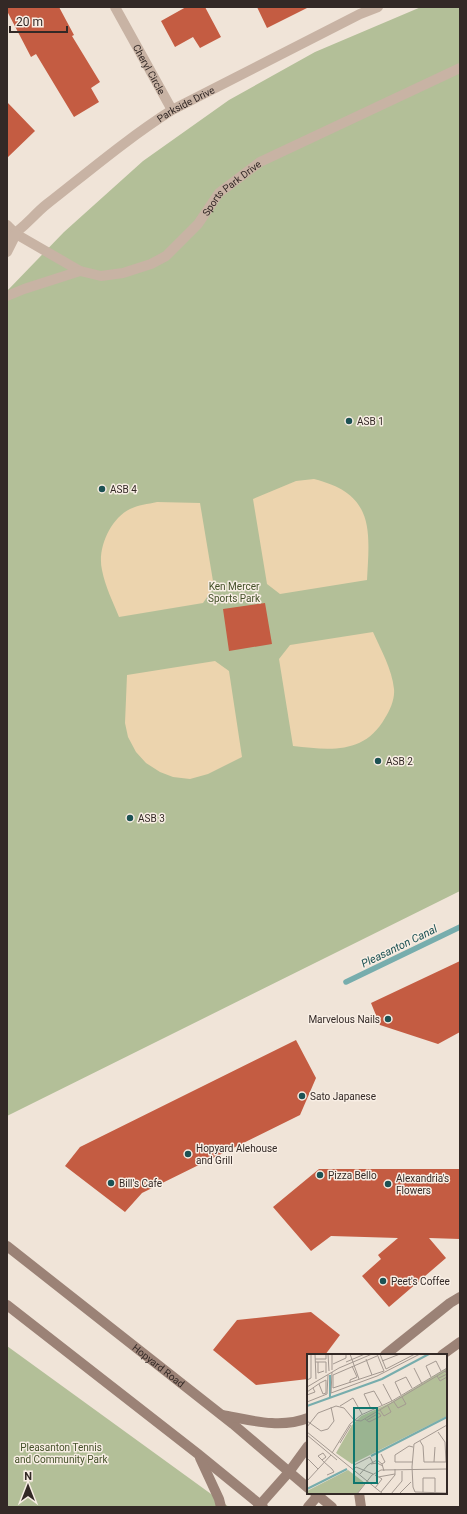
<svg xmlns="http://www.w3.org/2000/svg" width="467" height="1514" viewBox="0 0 467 1514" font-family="Roboto,sans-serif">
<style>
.green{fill:#b3bf98}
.sand{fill:#ecd4ae}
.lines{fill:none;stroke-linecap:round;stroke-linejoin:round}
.stream{stroke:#77adad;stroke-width:5.5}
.building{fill:#c45c42}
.minor{stroke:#c8b3a4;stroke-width:10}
.tertiary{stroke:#c8b3a4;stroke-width:10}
.secondary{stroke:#9b8276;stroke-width:10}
.poi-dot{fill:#1c5254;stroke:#f8eee4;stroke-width:1.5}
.labels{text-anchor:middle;stroke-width:3;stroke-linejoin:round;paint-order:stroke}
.street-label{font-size:10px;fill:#332926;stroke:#f8eee4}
.poi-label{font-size:10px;fill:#332926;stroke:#f8eee4;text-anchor:start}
.park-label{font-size:10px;fill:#44512a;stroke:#f8eee4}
.water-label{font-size:11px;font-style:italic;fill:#1c5254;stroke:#f8eee4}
.inset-river{fill:none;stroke:#77adad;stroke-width:2}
.inset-road{fill:none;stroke:#a49991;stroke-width:1}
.view{fill:#0f766e;fill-opacity:0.15;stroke:#0f766e;stroke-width:2}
.inset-edge{fill:none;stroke:#332926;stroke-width:2}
</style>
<rect width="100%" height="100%" fill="#f0e4d8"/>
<path class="green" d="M421,7h39v884l-453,225v-825l57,-59 79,-71 86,-61 86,-48z
M7,1346l222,161h-222z"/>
<path class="sand" d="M314,479c60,15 56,49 53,101l-87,14 -13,-10 -14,-85 43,-18z
M157,502l43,1 14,84 -11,16 -84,14c-6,-15 -14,-31 -17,-47 -5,-21 8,-51 28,-61 8,-4 18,-5 27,-7z
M373,632c8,18 19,37 21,57 1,10 -4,21 -9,29 -21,37 -56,32 -92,28l-14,-87 11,-14z
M215,661l14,10 13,86 -34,17 -18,5 -17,-2 -13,-5 -14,-9 -10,-11 -8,-15 -3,-14 2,-48z"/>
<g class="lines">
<path class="stream" d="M346,982l114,-55"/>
</g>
<path class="building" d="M7,7h52l15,28 -2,1 28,46 -9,6 8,14 -25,15 -38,-63 -5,3 -24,-46z
M186,7h19l16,30 -21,11 -7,-11 -18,10 -14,-26z
M257,7h52l-42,21z
M7,102l28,29 -28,27z
M265,603l7,41 -43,7 -6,-42z
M460,961v71l-22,12 -58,-19 -9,-22z
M296,1040l20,38 -16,37 -158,78 -17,19 -60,-46 15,-19z
M319,1169h141v70l-31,-1 17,20 -57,49 -27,-31 19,-17 -3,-4 20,-17 -67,-2 -20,15 -38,-44z
M311,1312l29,23 -15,20h-17v24l-52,6 -43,-35 24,-30z"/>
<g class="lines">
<g class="minor">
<path id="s1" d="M115,7l57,103"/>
<path id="s2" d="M7,225l9,9 64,37 21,5 22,-3 28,-9 15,-8 32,-32 21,-31 41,-31 200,-94"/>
<path id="s3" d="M7,238c16,-8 26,-23 40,-34 41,-32 81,-66 125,-94l188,-96 18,-7"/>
<path d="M7,252l9,-18"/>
</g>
<path class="tertiary" d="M7,296l17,-7 56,-18"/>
<g class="secondary">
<path id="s4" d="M7,1246l226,178 75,64"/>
<path d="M7,1305l191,149 65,53"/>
<path d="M385,1355l65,-52 10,-6"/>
<path d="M442,1355l18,-13"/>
<path d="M222,1415c28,5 58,14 86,3"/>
<path d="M200,1458l19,41 2,8"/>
<path d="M315,1493l17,14"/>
<path d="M359,1493l2,14"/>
<path d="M258,1507l31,-35 19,-26"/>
<path d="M308,1507l12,-14"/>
</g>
</g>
<g class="poi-dot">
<circle cx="349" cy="421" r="4"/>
<circle cx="102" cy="489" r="4"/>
<circle cx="378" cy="761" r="4"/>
<circle cx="130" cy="818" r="4"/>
<circle cx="388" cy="1019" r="4"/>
<circle cx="302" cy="1096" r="4"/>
<circle cx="188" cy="1154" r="4"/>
<circle cx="320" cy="1175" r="4"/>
<circle cx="111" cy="1183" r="4"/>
<circle cx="388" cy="1184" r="4"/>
<circle cx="383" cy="1281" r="4"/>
</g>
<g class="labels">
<g class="street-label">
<text dy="4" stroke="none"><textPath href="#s1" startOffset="71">Cheryl Circle</textPath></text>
<text dy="4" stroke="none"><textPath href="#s3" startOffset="224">Parkside Drive</textPath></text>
<text dy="4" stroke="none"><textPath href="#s2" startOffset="272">Sports Park Drive</textPath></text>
<text dy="4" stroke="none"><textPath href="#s4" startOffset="193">Hopyard Road</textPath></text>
</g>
<g class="poi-label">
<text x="357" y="425">ASB 1</text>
<text x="110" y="493">ASB 4</text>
<text x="386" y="765">ASB 2</text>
<text x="138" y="822">ASB 3</text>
<text x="380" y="1023" text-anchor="end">Marvelous Nails</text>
<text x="310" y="1100">Sato Japanese</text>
<text x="196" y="1152">Hopyard Alehouse<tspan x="196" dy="12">and Grill</tspan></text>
<text x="328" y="1179">Pizza Bello</text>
<text x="396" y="1182">Alexandria's<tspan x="396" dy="12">Flowers</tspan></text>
<text x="119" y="1187">Bill's Cafe</text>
<text x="391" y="1285">Peet's Coffee</text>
</g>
<g class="park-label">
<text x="234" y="590">Ken Mercer<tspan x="234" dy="12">Sports Park</tspan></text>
<text x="61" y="1451">Pleasanton Tennis<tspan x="61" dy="12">and Community Park</tspan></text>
</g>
<g class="water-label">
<text transform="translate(399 946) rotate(-26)" y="4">Pleasanton Canal</text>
</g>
</g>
<g transform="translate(307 1354)">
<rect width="140" height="140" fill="#f0e4d8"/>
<path d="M140,14v48l-95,48 -16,-11 16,-28 9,-9 29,-13zM41,116l17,13 -8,11h-50v-3z" fill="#b3bf98"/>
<path class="inset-river" d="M23,43v-22M0,52l75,-27 47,-25M64,102l76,-39M0,135l40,-20"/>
<path class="inset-road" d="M8,0l1,25M21,0l1,17M43,0l9,25M70,0l7,17 -51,17v-13l44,-19M73,0l6,15 29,-15M8,5h11v-5M59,5l6,16M75,7l18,-7M8,8h11v11M11,8v11l6,-2M39,8l19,-8M26,10l13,-6v-4M107,14l8,16M25,16v-16M25,18l-1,21 46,-17 43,-22M130,22l3,5 7,-4M124,23l-5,-11 10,-5 5,10M132,24l8,-4 -2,-3M0,26l4,-2v-24M43,29v-3l7,-3 -5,-11M76,30l9,17M0,33l32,-19 33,-14M0,38l13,-9 6,-3v13l-3,1 -4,-10M0,41l8,-3 -2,-4M94,41l-6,-13 11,-5 6,11M0,48l20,-8 1,-19M87,48l4,6 8,-4 -4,-7M33,52l13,-8 9,16M64,55l-7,-15 10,-3 8,14M73,56l4,6 7,-4 -3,-6M58,65l4,3 12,-6 -2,-3 -12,7M0,67l14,10 7,-2 6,-8 -3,-14M140,71l-33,19 -2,23 1,20 2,5 32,1M0,73l11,-14 18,-7 8,2 10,12 7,1 86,-51M0,78l76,62M131,78l7,10 1,20M0,81l30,25M113,87l3,5 1,16h23M33,89l11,-18M25,99l18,-29 11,-9 31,-14 55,-33M74,100l4,8 -3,2M0,104l11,11M15,106l4,-3 -3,-4 -5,3 6,6 8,7 2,3 -7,3M106,108h-18v-7l14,-9 4,1M127,108l1,-15M64,110l6,-1 6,3M47,111l16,-8 3,6M47,115l2,-2 17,7M53,120l8,-9 9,-5 5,4 2,7M68,121l3,2 17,-3M0,127l24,-26M68,134l7,-9 -3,-2M74,138l14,-17v-6M116,138v-14h12v14M140,139v-14M50,140l15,-19 9,-5 66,-1M84,140l11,-13v-10M92,140l12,-12"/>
<path class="view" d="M47,54h23v75h-23z"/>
<rect width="140" height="140" class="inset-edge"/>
</g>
<rect width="467" height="1514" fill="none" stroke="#332926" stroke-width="16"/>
<g transform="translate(28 1486)" stroke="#f8eee4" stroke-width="3" paint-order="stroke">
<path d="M0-3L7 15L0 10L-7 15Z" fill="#332926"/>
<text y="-6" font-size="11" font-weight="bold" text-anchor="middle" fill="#332926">N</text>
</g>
<path d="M10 26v6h57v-6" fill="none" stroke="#332926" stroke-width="2"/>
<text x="16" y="26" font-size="12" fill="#332926" stroke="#f8eee4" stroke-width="3" paint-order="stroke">20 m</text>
</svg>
